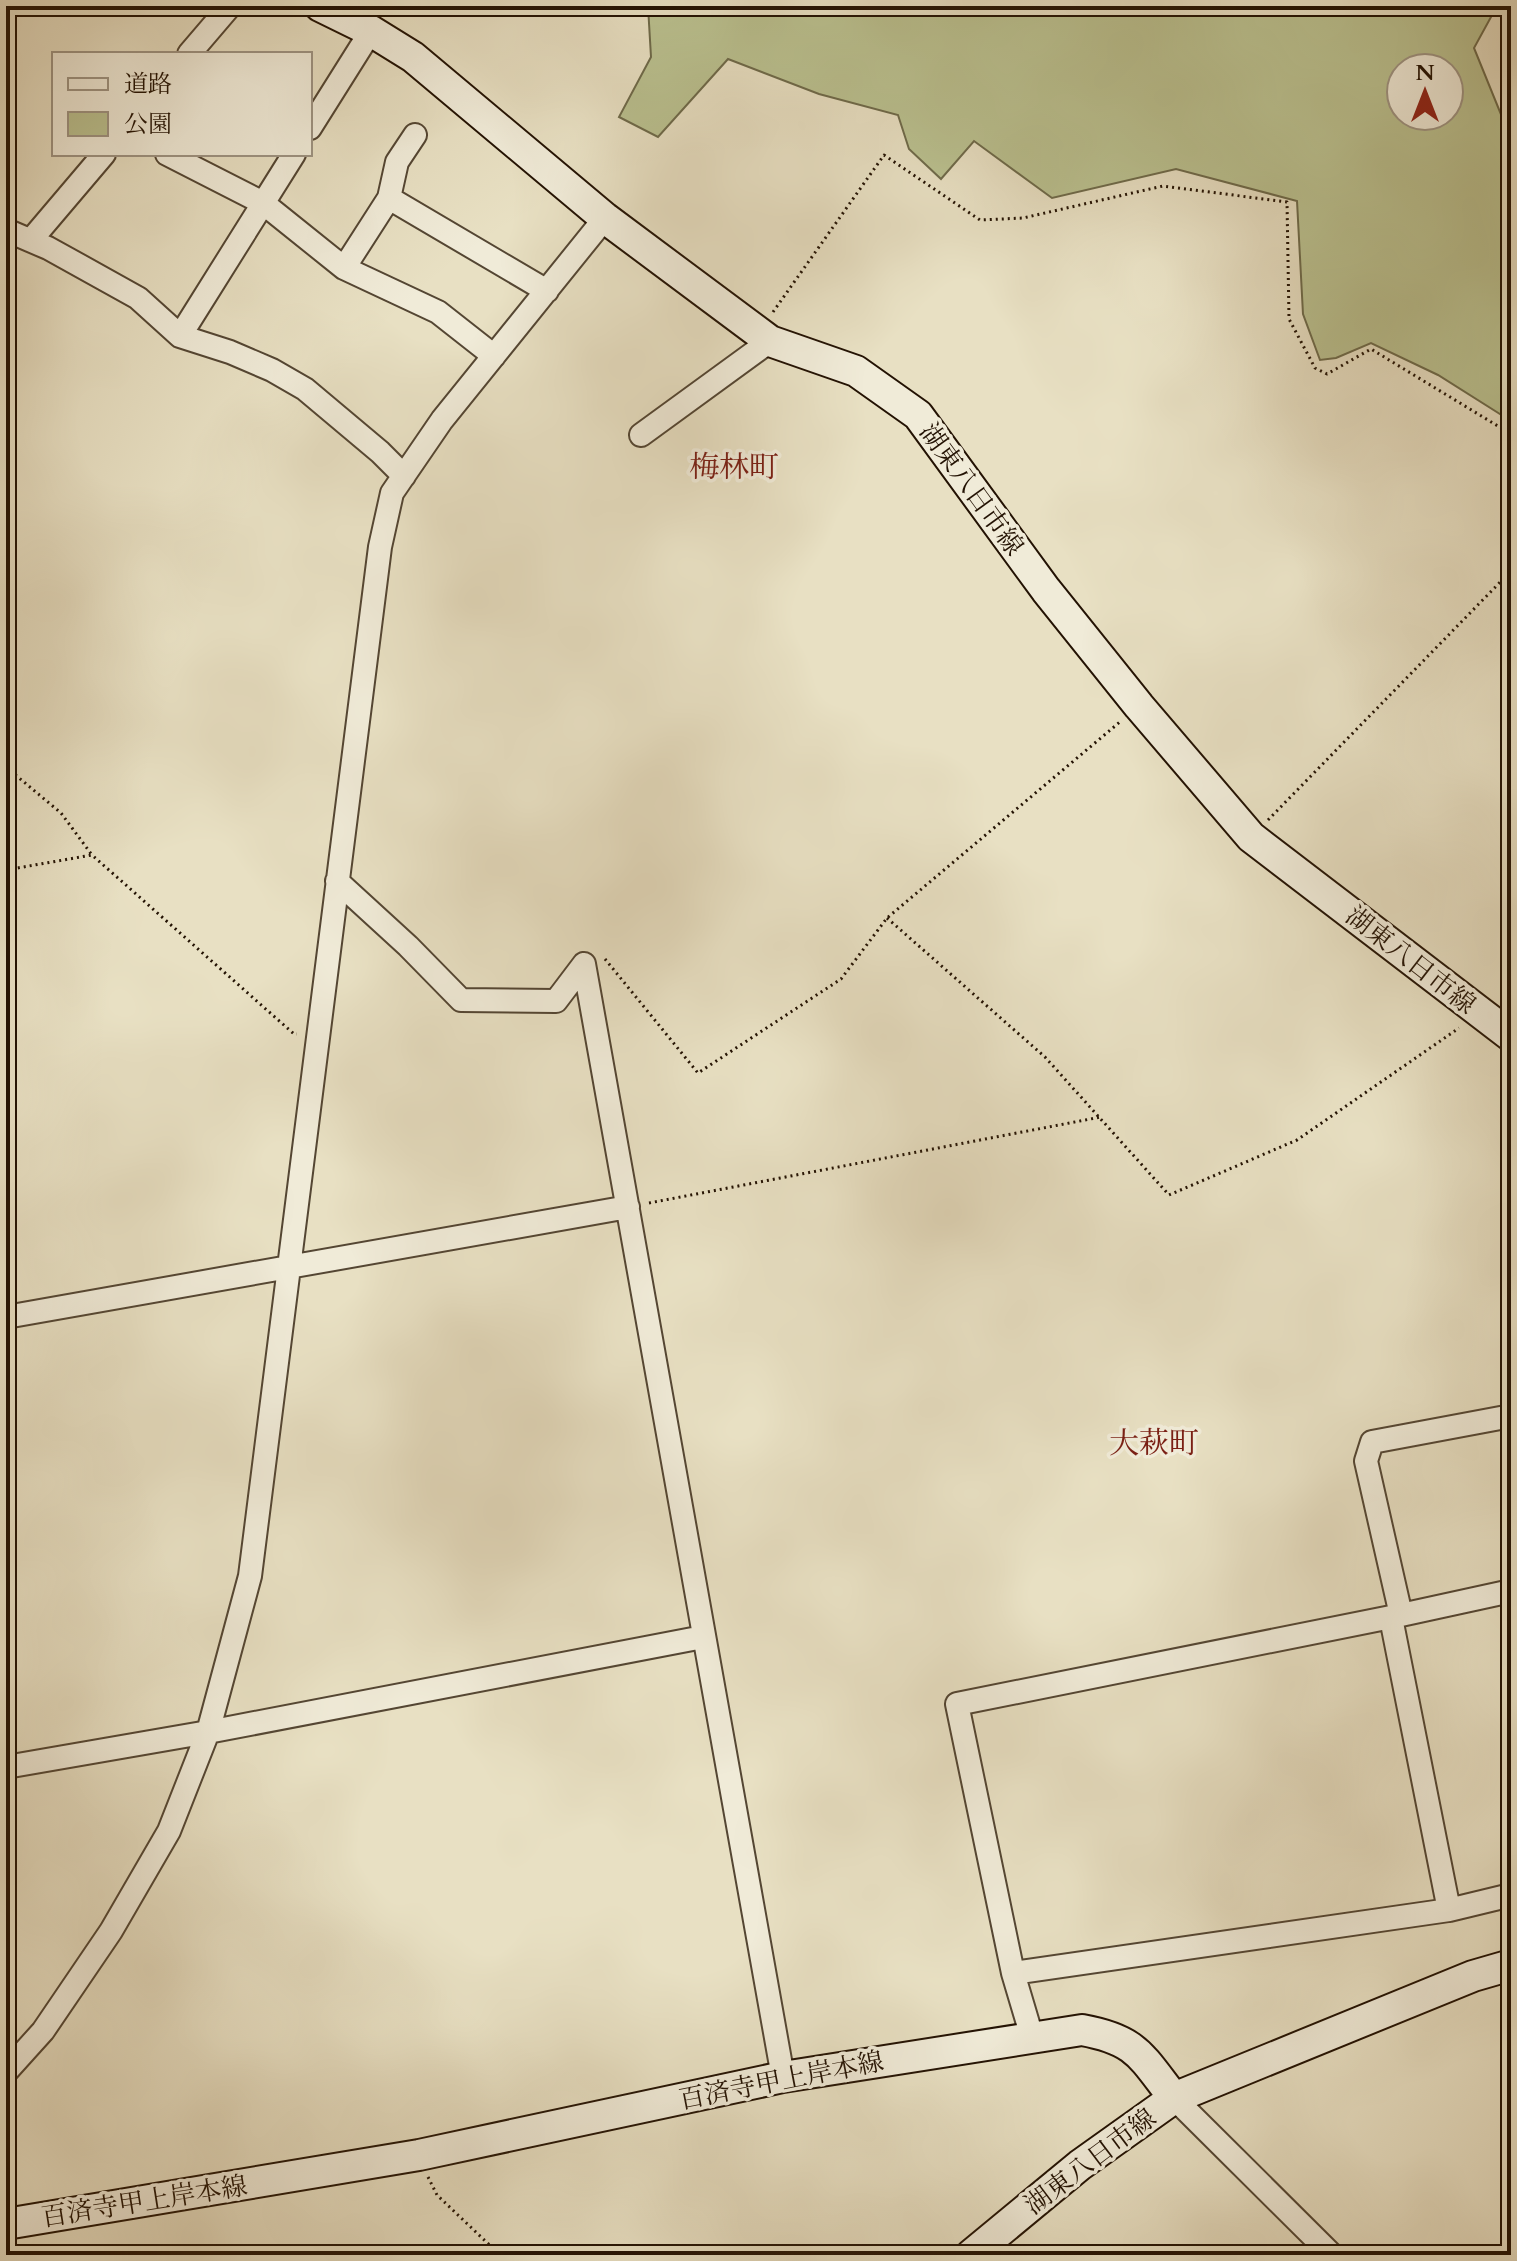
<svg xmlns="http://www.w3.org/2000/svg" width="1517" height="2261" viewBox="0 0 1517 2261" font-family="Cardo,'Noto Serif JP',serif">
<style>
.green{fill:#bac190;stroke:#6e6a4a;stroke-width:2;fill-rule:evenodd}
.lines{fill:none;stroke-linecap:round;stroke-linejoin:round}
.minor-casing{stroke:#544633;stroke-width:26}
.secondary-casing{stroke:#231203;stroke-width:34}
.path{stroke:#231203;stroke-width:3;stroke-dasharray:2 4;stroke-linecap:butt}
.minor{stroke:#f0ebd8;stroke-width:22}
.secondary{stroke:#f0ebd8;stroke-width:30}
.labels{text-anchor:middle;stroke-width:7;stroke-linejoin:round;paint-order:stroke}
.street-label{font-size:26px;fill:#231203;stroke:#f0ebd8}
.quarter-label{font-size:30px;fill:#7a1f14;stroke:#f0ebd8}
</style>
<rect width="100%" height="100%" fill="#e8e0c3"/>
<filter id="stains"><feTurbulence type="fractalNoise" baseFrequency=".0025" numOctaves="4"/><feColorMatrix values="0 0 0 0 .2 0 0 0 0 .09 0 0 0 0 .02 0 0 0 .5 -.17"/></filter>
<radialGradient id="worn" r=".72"><stop offset=".6" stop-color="#630" stop-opacity="0"/><stop offset="1" stop-color="#630" stop-opacity=".3"/></radialGradient>
<path class="green" d="M648,6h849l-23,42 37,91v282l-73,-46 -67,-32 -35,15 -16,2 -17,-46 -6,-113 -121,-32 -124,29 -78,-57 -33,38 -32,-30 -11,-34 -79,-21 -91,-35 -70,78 -39,-20 32,-60zM1401,68h48v48h-48z"/>
<g class="lines">
<defs>
<path id="minor" d="M189,54l41,-48
M310,128l61,-97
M167,154l96,49 81,65 94,44 56,44
M389,198l158,93
M6,230l42,18 90,50 42,38 50,16 42,18 33,19 75,63 24,24
M31,240l73,-86
M344,268l45,-70 8,-36 18,-27
M180,336l114,-182
M641,435l129,-94
M337,881l71,65 53,54 95,1 28,-37
M584,964l199,1113
M6,1317l622,-110
M1401,1615l-35,-154 6,-19 139,-26
M1391,1618l58,292
M6,1767l202,-35 495,-95
M1013,1973l436,-63 62,-15
M1032,2037l-19,-64 -56,-269 444,-89 110,-24
M6,2072l37,-41 68,-100 58,-100 39,-99 42,-156 130,-1029 12,-54 50,-73 163,-202
M1174,2098l158,157"/>
<path id="secondary" d="M320,6l51,25 42,26 192,161 165,123 86,30 62,44 128,175 93,116 112,131 260,199
M6,2224l413,-69 364,-78 299,-47c55,10 59,26 92,68l299,-122 38,-11
M971,2255l109,-90 94,-67"/>
</defs>
<use href="#minor" class="minor-casing"/>
<use href="#secondary" class="secondary-casing"/>
<path class="path" d="M773,312l111,-157 96,65 43,-2 140,-32 124,16 2,117 26,49 12,6 44,-25 140,85
M6,767l55,46 31,42
M1268,820l243,-249
M6,870l86,-15 202,179h3
M887,918l158,139 124,138 128,-55 162,-112
M605,959l93,114 143,-94 46,-61 234,-197
M649,1203l452,-86
M428,2177l9,18 63,60"/>
<use href="#minor" class="minor"/>
<use href="#secondary" class="secondary"/>
</g>
<g class="labels">
<g class="street-label">
<text transform="translate(972 489) rotate(54)" y="9">湖東八日市線</text>
<text transform="translate(1411 960) rotate(38)" y="9">湖東八日市線</text>
<text transform="translate(781 2080) rotate(-11)" y="9">百済寺甲上岸本線</text>
<text transform="translate(1090 2161) rotate(-37)" y="9">湖東八日市線</text>
<text transform="translate(144 2201) rotate(-9)" y="9">百済寺甲上岸本線</text>
</g>
<g class="quarter-label">
<text x="734" y="477">梅林町</text>
<text x="1154" y="1453">大萩町</text>
</g>
</g>
<rect width="1517" height="2261" fill="none" stroke="#e8e0c3" stroke-width="32"/>
<rect x="8" y="8" width="1501" height="2245" fill="none" stroke="#231203" stroke-width="4"/>
<rect x="16" y="16" width="1485" height="2229" fill="none" stroke="#231203" stroke-width="2"/>
<rect x="52" y="52" width="260" height="104" fill="#f0ebd8" stroke="#9e9483" stroke-width="2"/>
<rect x="68" y="78" width="40" height="12" fill="#f0ebd8" stroke="#9e9483" stroke-width="2"/>
<text x="124" y="92" font-size="24" fill="#231203">道路</text>
<rect x="68" y="112" width="40" height="24" fill="#bac190" stroke="#9e9483" stroke-width="2"/>
<text x="124" y="132" font-size="24" fill="#231203">公園</text>
<g transform="translate(1425 92)"><circle r="38" fill="#f0ebd8" stroke="#9e9483" stroke-width="2"/>
<path d="M0-6L14 30L0 20L-14 30Z" fill="#8f2418"/>
<text y="-12" font-size="22" font-weight="bold" text-anchor="middle" fill="#231203">N</text>
</g>
<rect width="100%" height="100%" filter="url(#stains)"/>
<rect width="100%" height="100%" fill="url(#worn)"/>
</svg>
